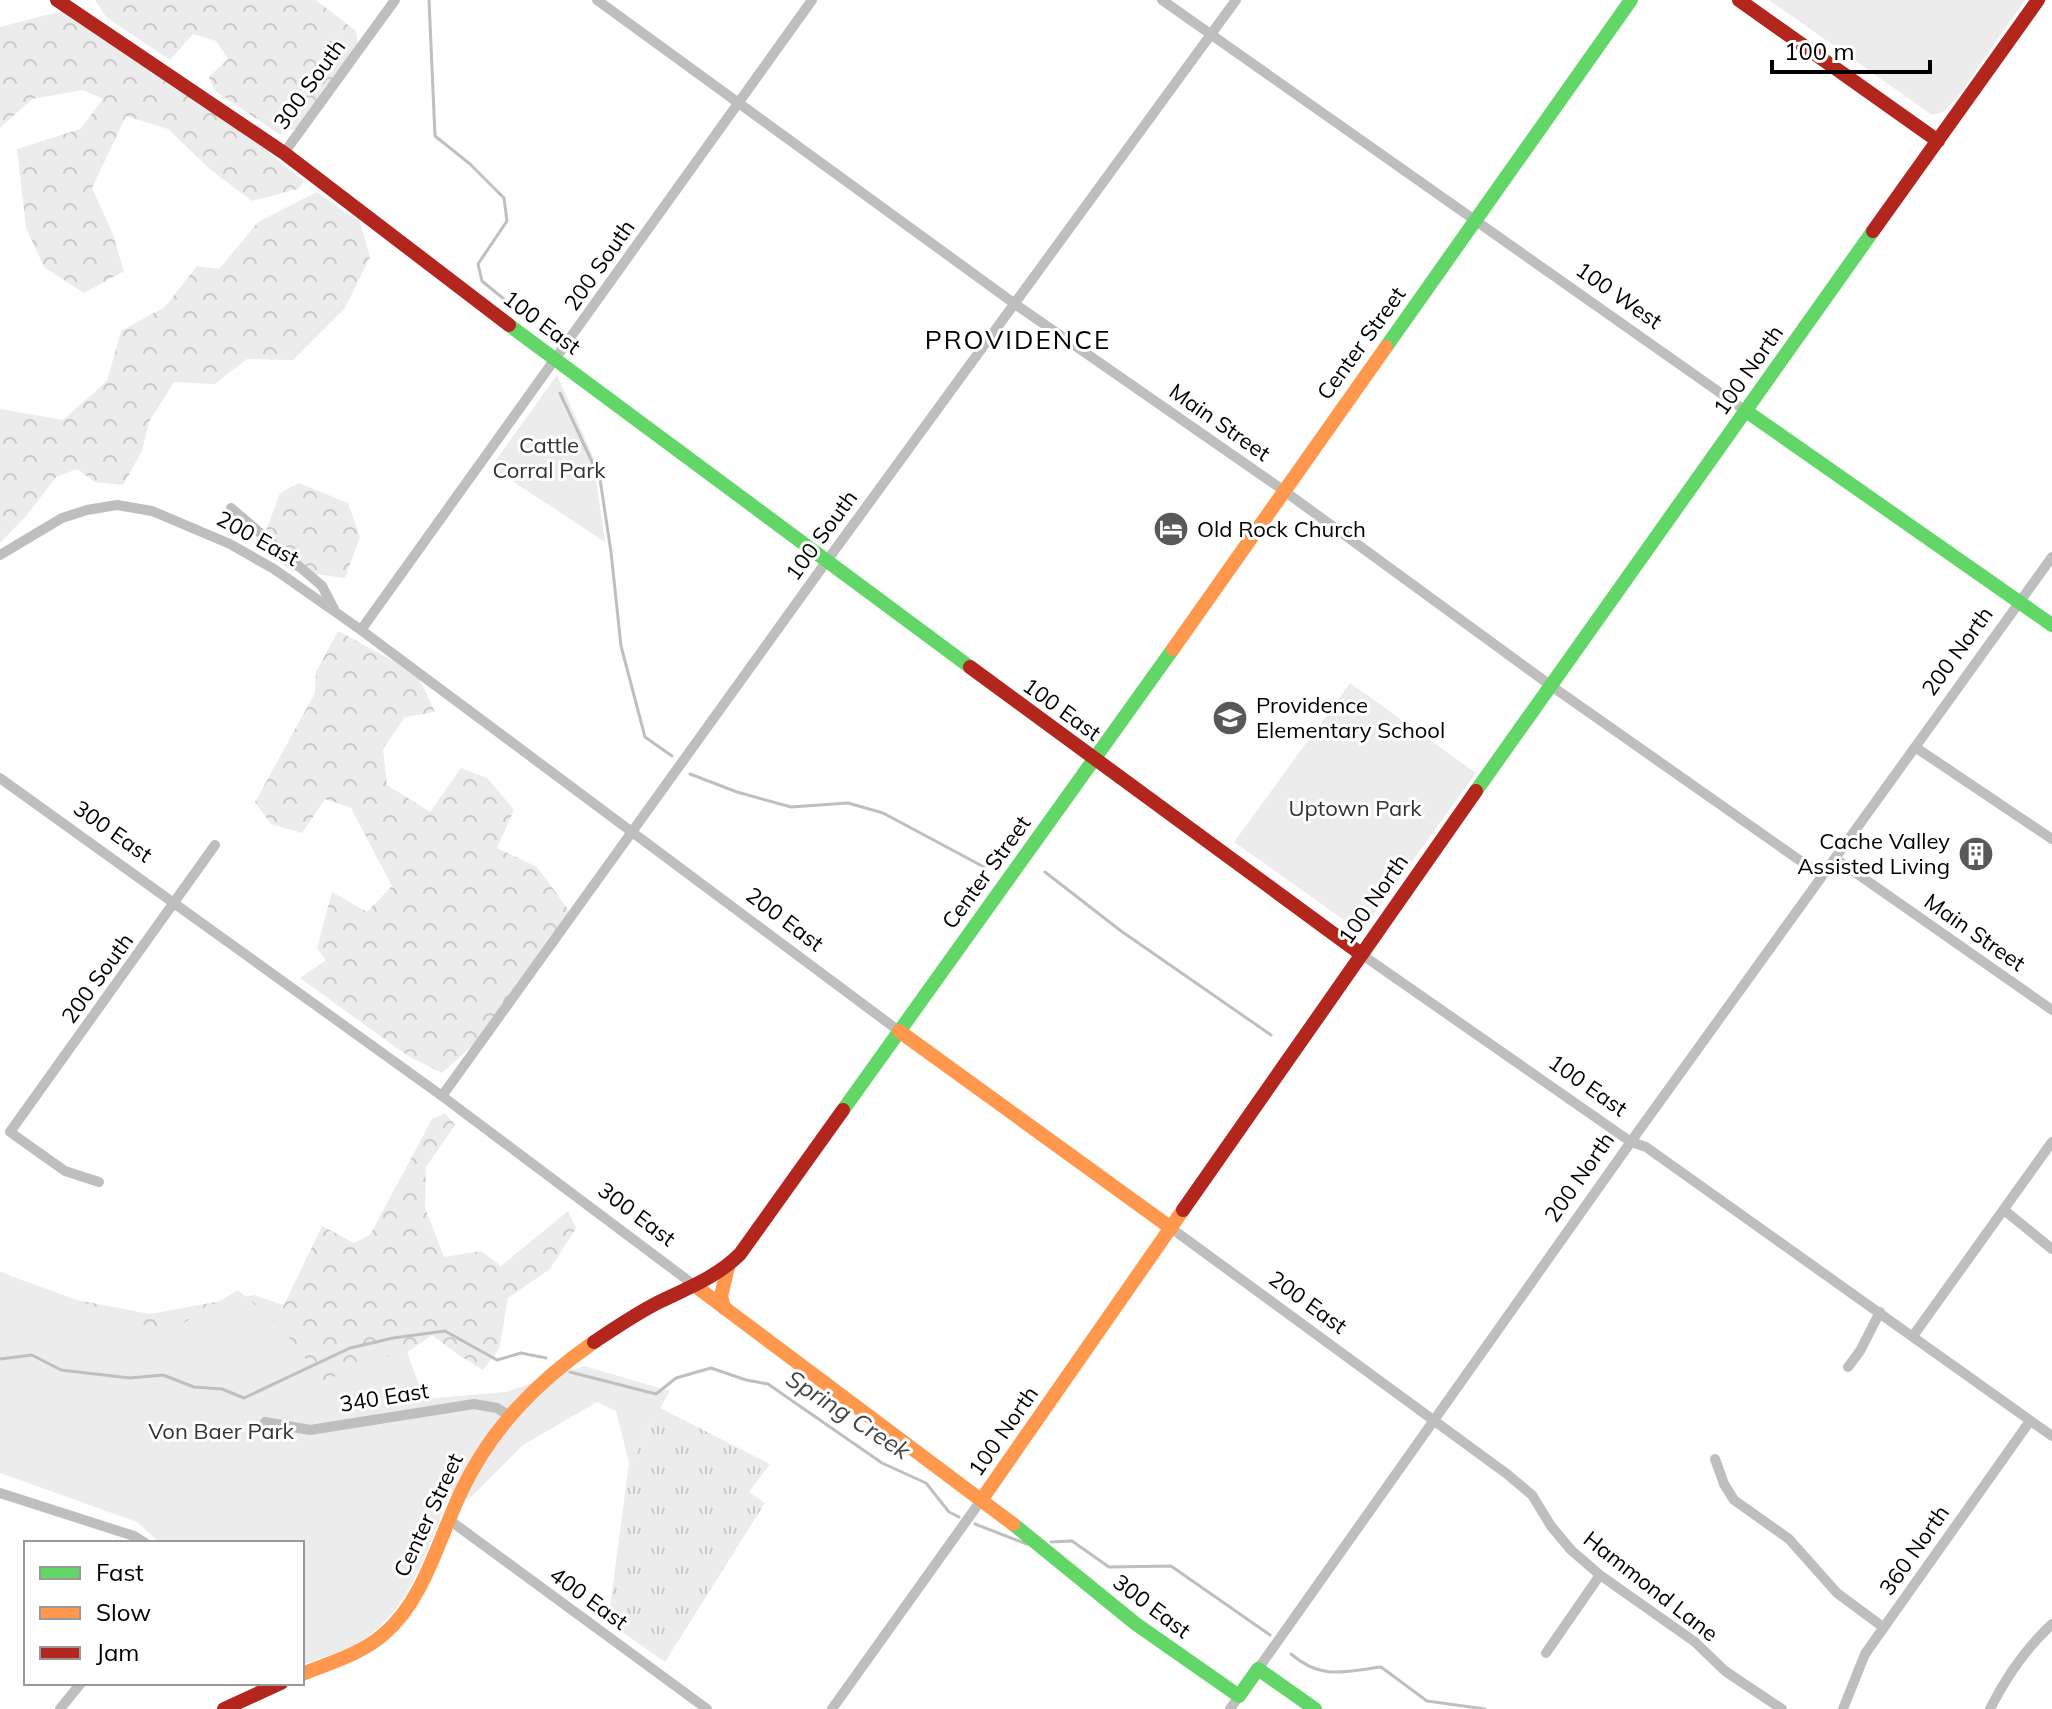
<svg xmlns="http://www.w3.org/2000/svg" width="2052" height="1709" viewBox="0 0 2052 1709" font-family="Mulish,sans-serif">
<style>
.grass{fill:url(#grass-tufts)}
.forest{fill:url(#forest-crowns)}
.park{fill:#ececec}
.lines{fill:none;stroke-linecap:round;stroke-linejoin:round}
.stream{stroke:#bfbfbf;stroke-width:3}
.street{stroke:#bebebe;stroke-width:10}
.fast{stroke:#63d668;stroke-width:14}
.slow{stroke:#ff974d;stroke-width:14}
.jam{stroke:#b3261e;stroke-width:14}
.labels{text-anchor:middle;stroke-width:6;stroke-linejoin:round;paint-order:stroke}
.street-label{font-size:22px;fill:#000;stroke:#fff}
.park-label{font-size:22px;fill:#333;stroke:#fff}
.poi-label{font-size:22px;fill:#000;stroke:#fff;text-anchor:start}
.water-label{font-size:24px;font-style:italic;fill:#444;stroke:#fff}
.quarter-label{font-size:26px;letter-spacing:2px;fill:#000;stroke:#fff}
</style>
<defs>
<pattern id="grass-tufts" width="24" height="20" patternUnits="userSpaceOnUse" patternTransform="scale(2)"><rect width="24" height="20" fill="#ececec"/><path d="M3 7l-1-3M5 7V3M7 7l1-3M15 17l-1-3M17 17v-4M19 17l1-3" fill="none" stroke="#c9c9c9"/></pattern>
<pattern id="forest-crowns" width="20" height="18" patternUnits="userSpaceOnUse" patternTransform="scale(2)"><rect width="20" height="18" fill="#ececec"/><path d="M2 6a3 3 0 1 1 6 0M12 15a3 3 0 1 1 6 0" fill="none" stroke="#c9c9c9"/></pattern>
</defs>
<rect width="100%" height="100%" fill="#fff"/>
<path class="grass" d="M660,1408l110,56 -21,28 16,11 -100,159 -57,-40 21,-159z"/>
<path class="forest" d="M95,0h221l40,31 2,17 -61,80 -18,6 -64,-43 -6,-14 19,-18 -12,-18 -23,-7 -23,26 -64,-43z
M62,11l97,55 145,115 -6,8 -46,12 -41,-31 -43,-41 -42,-13 -34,72 20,44 12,39 -40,22 -40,-26 -18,-39 -9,-79 63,-20 23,-30 -20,-9 -51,9 -32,29v-101z
M317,192l43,30 10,35 -25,51 -52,52 -46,-1 -32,25 -41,-2 -25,40 -7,29 -19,34 -28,-3 -18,-13 -21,8 -29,38 -27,28v-134l63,11 44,-39 14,-50 44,-24 32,-41 22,3 39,-47z
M299,483l49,20 12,34 -15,41 -52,-7 -34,-21 21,-57z
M338,631l79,43 18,38 -30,5 -22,32 4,36 43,27 31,-44 26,10 27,32 -17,38 40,19 33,45 -90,127 -38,34 -34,-17 -108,-78 26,-18 -9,-12 15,-56 35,20 25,-26 -41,-78 -26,-9 -23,34 -31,-9 -16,-22 60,-109 1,-21z
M445,1113l10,12 -29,42 -1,41 19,49 37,-6 20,15 67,-55 8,17 -26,41 -42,29 -9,51 -16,21 -23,-14 -28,-21 -43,30 -82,37 -307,-72v-59l50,24 100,19 104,-19 30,10 38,-79 32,17 16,-8 62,-116z"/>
<path class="park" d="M1769,0h256l-69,99 -13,13 -11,3z
M557,375l42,95 -3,10 9,62 -114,-75z
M1350,683l126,90 -115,159 -127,-90z
M0,1272l167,61 71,-43 42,36 43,55 83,-32 18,50 82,-7 78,-26 86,25 -41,72 -13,-52 -19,-9 -74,43 -54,54 -19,-5c-22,52 -39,116 -90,148 -16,10 -39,15 -58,23v-122h-142l-23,-21 -137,-49z"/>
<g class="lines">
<path class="stream" d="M429,0l6,136 35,28 34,34 3,23 -29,43 4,17 51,42
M560,393l40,86 11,73 10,94 24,91 27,19
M690,774l47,18 54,15 57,-4 35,10 101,54
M1045,872l76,59 150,104
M0,1359l32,-4 29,15 69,8 33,-3 31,12 28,2 22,9 106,-50 43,-10 52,-7 52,29 24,-7 25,5
M570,1372l86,22 20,-16 35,-10 35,12 22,4 114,79 44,20 23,29 10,5
M975,1524l52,20
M1051,1542l21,-1 37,26 62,-1 99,69
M1291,1654c30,26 53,18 90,13l46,34 58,8"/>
<path class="street" d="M597,0l418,304 268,186 267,195 272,191
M1162,0l584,411
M284,153l111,-153
M231,508l91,78 12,23
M0,555l62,-37 25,-8 30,-5 35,6 78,33 44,25 87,61 538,401
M361,630l451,-630
M1915,747l137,92
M0,778l442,318 252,189
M1836,859l216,151
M1361,954l270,188 15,5 406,289
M442,1096l384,-534 410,-562
M99,1182l-34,-11 -55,-39 205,-287
M2004,1210l48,39
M1171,1228l336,246 25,21 19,31 20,24 29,25 95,67 30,29 57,38
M1913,1336l139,-194
M1848,1367l12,-16 20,-39
M265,1422l45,8 164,-26 23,4 11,7
M1715,1459l9,25 10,16 55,39 48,54 46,34
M0,1493l134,43 11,7
M448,1519l259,190
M1546,1653l54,-78
M1258,1669l382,-540 412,-572
M60,1709l21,-26
M832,1709l150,-210
M1230,1709l9,-13
M1843,1709l22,-55 165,-233
M1990,1709c16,-32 35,-60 62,-85"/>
<path class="fast" d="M509,325l461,342
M1386,347l245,-347
M1746,411l306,214
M1476,791l397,-560
M843,1110l330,-461
M1013,1524l123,100 103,72 19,-27 57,40"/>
<path class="slow" d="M1173,649l213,-302
M899,1031l272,197
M694,1285l319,239
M724,1308l-3,-12 7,-29
M982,1499l201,-289
M302,1674c28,-11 59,-20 82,-40 41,-35 55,-97 78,-144 30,-63 76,-109 132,-148"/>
<path class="jam" d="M57,0l227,153 225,172
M1739,0l199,141
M1873,231l165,-231
M970,667l391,287
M1183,1210l293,-419
M594,1342c21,-14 43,-29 65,-40 29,-14 58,-25 81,-48l103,-144
M224,1709l57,-26"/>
</g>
<defs>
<symbol id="hotel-disc" viewBox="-11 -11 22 22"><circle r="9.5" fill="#595959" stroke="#fff"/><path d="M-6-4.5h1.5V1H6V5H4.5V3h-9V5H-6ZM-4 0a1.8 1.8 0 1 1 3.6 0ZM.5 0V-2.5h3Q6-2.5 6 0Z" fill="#fff"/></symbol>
<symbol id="school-disc" viewBox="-11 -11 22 22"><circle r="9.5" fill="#595959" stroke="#fff"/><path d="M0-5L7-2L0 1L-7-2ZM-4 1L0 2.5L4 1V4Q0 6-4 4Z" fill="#fff"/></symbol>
<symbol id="building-disc" viewBox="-11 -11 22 22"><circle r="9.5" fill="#595959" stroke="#fff"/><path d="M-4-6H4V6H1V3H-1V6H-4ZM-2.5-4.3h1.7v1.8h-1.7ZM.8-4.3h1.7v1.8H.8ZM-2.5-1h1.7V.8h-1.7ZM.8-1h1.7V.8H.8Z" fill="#fff"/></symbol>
</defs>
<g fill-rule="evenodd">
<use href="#hotel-disc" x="1151" y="509" width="40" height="40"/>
<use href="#school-disc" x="1210" y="698" width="40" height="40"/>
<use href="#building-disc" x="1956" y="834" width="40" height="40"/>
</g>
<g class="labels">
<g class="street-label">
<text transform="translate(309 84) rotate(-54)" y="8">300 South</text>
<text transform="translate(599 265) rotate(-55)" y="8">200 South</text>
<text transform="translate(1619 295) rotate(35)" y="8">100 West</text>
<text transform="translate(542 322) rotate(37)" y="8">100 East</text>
<text transform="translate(1361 343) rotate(-54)" y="8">Center Street</text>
<text transform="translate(1748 370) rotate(-55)" y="8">100 North</text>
<text transform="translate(1220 422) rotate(35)" y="8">Main Street</text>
<text transform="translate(821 535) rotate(-54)" y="8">100 South</text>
<text transform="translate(258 538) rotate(29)" y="8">200 East</text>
<text transform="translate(1957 651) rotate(-54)" y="8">200 North</text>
<text transform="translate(1062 709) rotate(36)" y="8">100 East</text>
<text transform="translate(113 831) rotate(35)" y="8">300 East</text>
<text transform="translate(986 872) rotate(-54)" y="8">Center Street</text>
<text transform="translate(1373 899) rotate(-55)" y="8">100 North</text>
<text transform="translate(785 919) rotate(37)" y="8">200 East</text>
<text transform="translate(1975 932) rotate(35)" y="8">Main Street</text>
<text transform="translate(97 978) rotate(-54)" y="8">200 South</text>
<text transform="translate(1588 1085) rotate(35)" y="8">100 East</text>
<text transform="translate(1579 1177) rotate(-55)" y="8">200 North</text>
<text transform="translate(637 1214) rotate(37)" y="8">300 East</text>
<text transform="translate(1308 1302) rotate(36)" y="8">200 East</text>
<text transform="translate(384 1397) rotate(-9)" y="8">340 East</text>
<text transform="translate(1003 1431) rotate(-55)" y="8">100 North</text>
<text transform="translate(428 1515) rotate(-65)" y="8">Center Street</text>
<text transform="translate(1914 1550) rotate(-55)" y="8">360 North</text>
<text transform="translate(1651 1586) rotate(38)" y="8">Hammond Lane</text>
<text transform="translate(589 1598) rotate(36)" y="8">400 East</text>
<text transform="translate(1152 1606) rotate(37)" y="8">300 East</text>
</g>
<g class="park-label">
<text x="549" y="453">Cattle<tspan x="549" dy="25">Corral Park</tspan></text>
<text x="1355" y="816">Uptown Park</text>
<text x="221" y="1439">Von Baer Park</text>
</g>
<g class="poi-label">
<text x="1197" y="537">Old Rock Church</text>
<text x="1256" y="713">Providence<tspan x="1256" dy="25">Elementary School</tspan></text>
<text x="1950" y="849" text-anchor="end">Cache Valley<tspan x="1950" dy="25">Assisted Living</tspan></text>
</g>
<g class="water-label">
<text transform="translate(848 1415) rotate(33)" y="8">Spring Creek</text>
</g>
<g class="quarter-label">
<text x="1018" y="349">PROVIDENCE</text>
</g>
</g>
<rect x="24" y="1541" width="280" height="144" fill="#ffffff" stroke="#999999" stroke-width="2"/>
<rect x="40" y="1567" width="40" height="12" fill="#63d668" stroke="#999999" stroke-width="2"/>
<text x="96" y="1581" font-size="24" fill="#000000">Fast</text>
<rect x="40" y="1607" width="40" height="12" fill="#ff974d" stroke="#999999" stroke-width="2"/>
<text x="96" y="1621" font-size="24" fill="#000000">Slow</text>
<rect x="40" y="1647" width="40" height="12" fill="#b3261e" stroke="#999999" stroke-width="2"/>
<text x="96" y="1661" font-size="24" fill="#000000">Jam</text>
<path d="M1772 60v12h158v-12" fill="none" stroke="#000000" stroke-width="4"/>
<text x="1784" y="60" font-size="24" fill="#000000" stroke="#ffffff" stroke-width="6" paint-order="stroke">100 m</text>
</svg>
